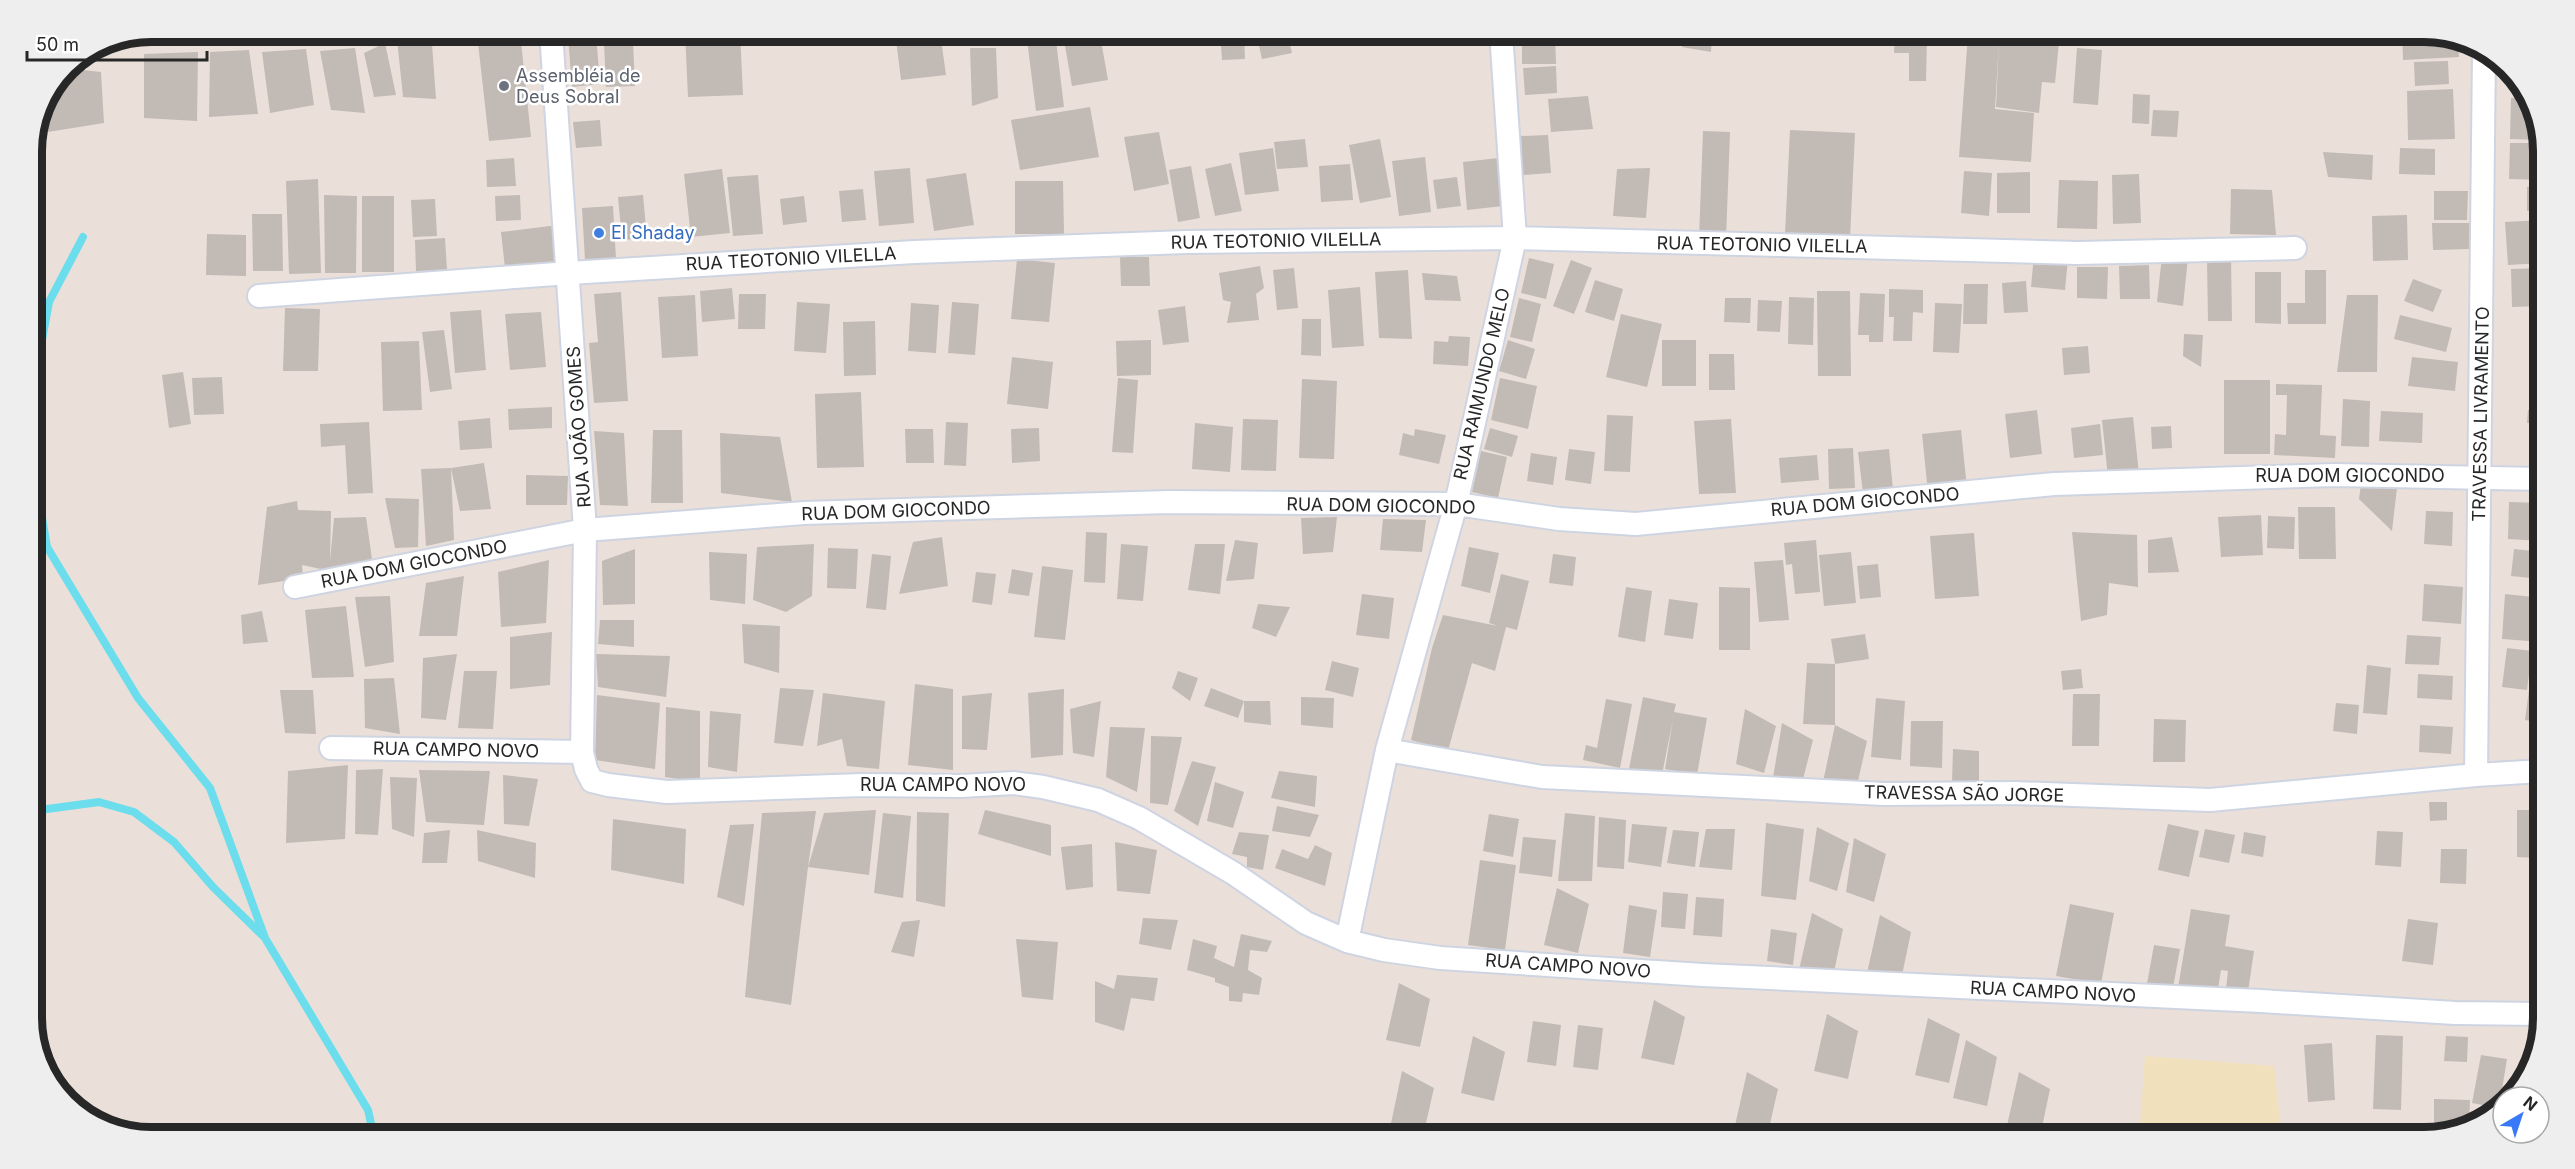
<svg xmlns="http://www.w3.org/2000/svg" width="2575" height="1169" viewBox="0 0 2575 1169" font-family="Inter,sans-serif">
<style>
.sand{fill:#f0e0bb}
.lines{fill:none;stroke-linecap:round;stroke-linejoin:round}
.stream{stroke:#6cddec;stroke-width:8}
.building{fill:#c2bab5}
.minor-casing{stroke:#ced4e1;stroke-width:26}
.minor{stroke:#fff;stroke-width:22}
.worship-dot{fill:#6b7280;stroke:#fff;stroke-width:2}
.shop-dot{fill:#3f7fe0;stroke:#fff;stroke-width:2}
.labels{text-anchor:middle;stroke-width:5;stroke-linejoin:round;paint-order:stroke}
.worship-label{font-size:18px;fill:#5b616d;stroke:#fff;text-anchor:start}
.shop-label{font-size:18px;fill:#366cbe;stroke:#fff;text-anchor:start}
.street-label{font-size:18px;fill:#272727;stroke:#fff}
.rim{fill:none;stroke:#272727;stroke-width:8}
</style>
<rect width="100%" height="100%" fill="#eae0d9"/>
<path class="sand" d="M2145,1056l129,10 8,71h-143z"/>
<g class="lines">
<path class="stream" d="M32,394l17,-92 34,-65
M32,459l15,88 91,151 72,90 55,150 103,172 6,27
M32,811l67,-9 35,10 40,30 39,45 50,49"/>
</g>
<path class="building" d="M502,32h18l11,105 -42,4 -12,-107z
M685,32h55l3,63 -55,2z
M895,32h45l6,43 -45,5z
M1026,32h29l9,75 -28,4z
M1220,32h24l1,27 -23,1z
M1256,32h31l5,21 -30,6z
M1522,32h33l1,32h-34z
M1686,32h26l-1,20 -29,-5z
M1741,32h39l-1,10 -38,-7z
M1895,32h60v3h-28l-1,46h-17v-28h-15z
M2000,32h60l-5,51 -13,-1 -3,31 -43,-6 3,-65 -4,67 39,4 -3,49 -72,-5 9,-122 32,2z
M2076,32h28v12l-29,-2z
M2402,32h22l34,6 1,19 -56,3z
M596,34l4,50 -28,3 -4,-51z
M1100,35l8,45 -36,6 -8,-46z
M397,39l35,5 4,55 -33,-2z
M633,42l2,44 -29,1 -2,-44z
M385,43l11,52 -22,2 -10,-44z
M355,48l10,65 -34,-3 -11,-59z
M970,48h26l2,50 -26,8z
M2077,48l25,2 -4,55 -25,-2z
M306,49l8,56 -44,8 -8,-61z
M249,50l9,64 -49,3 1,-65z
M198,52l-1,69 -53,-3v-64z
M2448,61l1,23 -34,2 -1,-24z
M1556,66l1,27 -32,2 -2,-27z
M65,68l36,4 3,51 -56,9 -3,-34z
M2517,79l6,5 2,4h-8z
M2453,89l2,50 -47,1 -1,-49z
M2133,94l17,1 -1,29 -17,-1z
M1588,96l5,33 -42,3 -3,-33z
M2511,98h17l14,42 -32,-1z
M1090,107l9,50 -79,13 -9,-50z
M2153,110l26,1 -2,26 -26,-1z
M600,120l2,26 -26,2 -3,-26z
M1790,130l65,3 -5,105 -65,-4z
M1703,131l27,1 -4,107 -27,-1z
M1159,132l10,52 -35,7 -10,-54z
M1548,135l3,38 -28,2 -2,-39z
M1305,139l3,28 -31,2 -3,-27z
M1380,139l11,58 -31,6 -11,-58z
M2510,143h33v37l-34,-1z
M1273,148l6,43 -34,4 -6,-42z
M2400,148l35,1v26l-36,-1z
M2323,152l50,3 -1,25 -44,-3z
M1425,157l6,55 -32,4 -7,-55z
M514,158l2,28 -29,1 -1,-27z
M1498,158l5,48 -36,4 -4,-48z
M1231,163l11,48 -27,5 -10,-47z
M1350,164l3,36 -32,2 -2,-36z
M1191,166l9,52 -22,4 -9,-52z
M910,168l4,55 -35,3 -5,-55z
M1650,168l-4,50 -33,-2 4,-47z
M722,169l8,64 -39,4 -7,-63z
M1964,171l28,2 -3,43 -28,-3z
M2030,172v41h-33v-40z
M966,173l8,52 -40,6 -8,-52z
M2139,174l2,49 -28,1 -1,-49z
M758,175l5,59 -30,2 -6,-59z
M1457,177l4,29 -24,3 -4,-29z
M318,179l3,94 -32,1 -3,-93z
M2059,180l39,1 -1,48 -40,-1z
M1015,181h48l1,53h-49z
M2527,187h16v24h-16z
M863,189l3,31 -24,2 -3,-31z
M2231,189l41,1 4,45 -46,-1z
M2434,191h34l-1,29h-33z
M324,195l33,1 -1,77h-31z
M520,195l1,25 -25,1 -1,-25z
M643,195l4,43 -25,2 -4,-43z
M362,196h32v76h-32z
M804,196l3,26 -24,3 -3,-26z
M435,199l2,37 -24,1 -2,-37z
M613,206l3,53 -31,1 -3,-52z
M252,214h30l1,57h-30z
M2407,215l1,45 -35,1 -1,-45z
M2543,220v43l-35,2 -3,-43z
M2432,223h38v26l-37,1z
M558,225l4,36 -57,7 -4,-36z
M207,234l39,1v41l-40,-1z
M445,238l2,32 -31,1 -1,-31z
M2034,255l34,4 -3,31 -34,-3z
M2162,256l26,2 -5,48 -26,-4z
M1120,257h29l1,29h-29z
M1529,258l25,6 -8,35 -25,-6z
M2231,258l1,63h-24l-1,-62z
M1017,259l38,4 -6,59 -38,-3z
M1571,260l21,8 -18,46 -21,-8z
M2149,265l1,34h-30l-1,-33z
M1260,266l4,22 -8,6 3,26 -32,3 4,-21 -8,-2 -4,-27z
M2077,267h31l-1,32 -30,-1z
M1294,268l4,40 -21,2 -4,-40z
M2543,268v38l-31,1 -1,-38z
M1408,270l4,69 -33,-1 -4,-66z
M2305,270h21v54h-38l-1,-21h18z
M2255,272h26v52l-26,-1z
M1422,273l35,3 4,25 -36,-1z
M2413,279l29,11 -9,22 -29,-11z
M1595,280l28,9 -9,32 -29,-9z
M2026,281l2,31 -24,1 -2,-30z
M1964,284h24l-1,40h-24z
M1360,287l4,59 -32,2 -4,-58z
M732,288l3,31 -33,3 -2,-31z
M1889,289l34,1v23l-10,-1 -1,29h-19l1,-24h-5z
M1817,291h33l1,85h-33z
M621,292l7,109 -34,2 -5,-60 9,-1 -4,-48z
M1860,293l25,1 -2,48h-14v-7h-11z
M739,294h27l-1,35h-27z
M695,295l3,61 -36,2 -4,-61z
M2347,295h31l-1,77h-40z
M1789,297l25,1 -1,47 -25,-1z
M1519,298l22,6 -9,38 -22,-5z
M1725,298h26l-1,25 -26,-1z
M1758,300l24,1 -2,31 -23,-1z
M797,302l33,2 -4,49 -32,-2z
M952,302l27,2 -4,51 -27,-2z
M911,303l28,2 -3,48 -28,-2z
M1935,303l27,1 -3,49 -26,-1z
M1185,306l4,36 -26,3 -5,-35z
M285,308l35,1 -2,62h-35z
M481,310l5,60 -31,3 -5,-61z
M541,312l5,55 -36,3 -5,-56z
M1621,314l41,10 -15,63 -41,-10z
M2534,314l9,1v24l-11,-1z
M2400,315l52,13 -6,24 -52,-13z
M1302,319h19v37l-20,-1z
M875,321l1,54 -32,1 -1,-54z
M444,330l8,59 -22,3 -8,-60z
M2184,334l19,1 -2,32 -18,-11z
M1449,336l21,1 -2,29 -35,-2 1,-23 14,1z
M1151,340v35l-34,1 -1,-35z
M1508,340l27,9 -9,30 -27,-8z
M1662,340h34v46h-34z
M419,341l3,69 -39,1 -2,-69z
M2088,346l2,27 -26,2 -2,-27z
M2543,346v36l-4,1 -4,-36z
M1709,354h25l1,36h-26z
M1012,357l41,5 -5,47 -41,-5z
M2412,357l46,5 -3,29 -47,-5z
M183,372l8,52 -22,4 -7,-53z
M222,377l2,37 -30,1 -2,-37z
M1118,378l20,2 -5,73 -21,-1z
M1500,378l37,8 -9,43 -37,-9z
M1302,379l35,2 -3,78 -35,-1z
M2224,380h46v74h-46z
M2276,384l46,1 -2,50 16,1 -1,22 -61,-3 1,-21 11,1 1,-40h-11z
M861,392l3,75 -47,1 -2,-74z
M2343,399l27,2 -1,46 -28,-1z
M552,407v21l-43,2 -1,-21z
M2037,410l5,44 -32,4 -5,-44z
M2528,410l15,1 -1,12h-15z
M2381,411l42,2 -1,30 -43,-2z
M1607,415l26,1 -3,56 -26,-1z
M2133,417l6,57 -31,3 -6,-57z
M490,418l2,30 -32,2 -2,-29z
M1243,419l35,1 -2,51 -35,-1z
M1731,419l5,74 -37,1 -5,-73z
M369,422l4,71 -25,1 -3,-49 -24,2 -1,-23z
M946,422l22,1 -2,43 -22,-1z
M1195,423l38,4 -3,45 -38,-3z
M2100,424l3,31 -29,3 -3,-30z
M2171,426l1,22 -20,1 -1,-22z
M1039,428l1,33 -28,2 -1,-34z
M1490,428l28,8 -6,21 -28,-8z
M905,429h28l1,34h-28z
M1415,429l31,6 -7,29 -40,-9 4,-22 11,3z
M653,430h29l1,73h-32z
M1961,430l6,58 -39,4 -6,-58z
M594,431l30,2 4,73 -28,-1z
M720,433l60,4 12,65 -71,-9z
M1853,448l2,40 -26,1 -1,-40z
M1569,449l26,3 -4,32 -26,-4z
M1889,449l4,40 -30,4 -5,-41z
M1481,451l26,6 -9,41 -26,-6z
M1531,453l26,4 -4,28 -26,-4z
M1817,455l2,25 -38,3 -2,-25z
M484,463l7,46 -31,2 -9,-43z
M451,468l3,72 -28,6 -5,-77z
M526,475l42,1 -1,29h-41z
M2361,484l36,4 -5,43 -33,-32z
M385,498l34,1 -1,48 -23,1z
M297,501l1,9 33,1 -1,50 4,-43 32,-1 7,49 -43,5 -28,-6 1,13 -45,7 9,-78z
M2509,502l34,1v38l-35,-2z
M2298,507h37l1,52h-37z
M2426,511l27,1 -1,34 -28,-2z
M2261,515l2,40 -42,2 -3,-40z
M2268,516l27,1 -1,32 -27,-1z
M1337,517l-4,35 -30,2 -2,-36z
M1383,519l43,1 -4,32 -42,-2z
M1086,532l21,1 -2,50 -21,-1z
M2072,532l65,3 1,52 -29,-4 -2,32 -26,6z
M1974,533l5,63 -44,3 -5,-63z
M942,537l6,49 -49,8 14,-52z
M2172,537l7,35 -31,1v-33z
M1235,540l23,3 -4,36 -28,2z
M1816,540l4,52 -25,2 -3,-30 -6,1 -2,-22z
M814,544l-2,52 -26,16 -33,-12 4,-53z
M1121,544l27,2 -5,55 -26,-2z
M1195,544h30l-5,50 -32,-4z
M1469,547l30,6 -9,40 -29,-7z
M828,548l30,1 -2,40 -29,-1z
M635,549v55l-32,1 -1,-44z
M2514,549l29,3 -2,27 -30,-3z
M709,552l38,2 -2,50 -35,-4z
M1851,552l5,51 -32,3 -5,-51z
M872,554l19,2 -5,54 -20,-2z
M1553,554l23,3 -3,29 -24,-3z
M549,560l-3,63 -45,4 -3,-55z
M1783,560l6,60 -30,2 -5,-60z
M1878,564l3,33 -21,2 -3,-33z
M1042,566l31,4 -8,70 -31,-3z
M1012,569l21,4 -4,23 -21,-3z
M976,572l20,2 -4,31 -20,-3z
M1501,574l28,7 -12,49 -11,-3 -11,44 -23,-8 -24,88 -37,-11 21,-92 11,-33 55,11 -9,-3z
M464,576l-7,60h-38l7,-53z
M2424,584l39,3 -2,37 -39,-3z
M1626,587l26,4 -7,51 -27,-5z
M1719,587l31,1v62h-31z
M1362,594l32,4 -5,41 -33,-4z
M2505,594l38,4v44l-41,-3z
M390,596l4,66 -29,5 -10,-70z
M1669,599l29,4 -5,36 -29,-4z
M1258,604l32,3 -14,30 -24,-9z
M346,606l8,71 -42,1 -7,-68z
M262,611l6,31 -25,2 -2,-29z
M600,620h34v27l-36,-3z
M742,624l38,2 -1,47 -35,-10z
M552,632l-2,53 -40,4v-52z
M1865,634l4,25 -34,5v61l32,16 -11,49 -33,-8 12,-57 -32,-1 4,-61 28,1 -4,-25z
M2407,635l34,2 -2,28 -34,-1z
M2507,648l25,3 -5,39 -25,-3z
M457,654l-11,66 -25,-2 2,-60z
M596,654l74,2 -4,41 -68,-10z
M1332,661l27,7 -6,29 -28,-7z
M2367,665l24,3 -4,47 -24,-2z
M2081,669l2,19 -20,2 -2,-19z
M464,671h33l-4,58 -35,-1z
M1178,671l20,7 -8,23 -18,-13z
M2418,674l35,2 -1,24 -35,-2z
M394,678l6,56 -35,-6 -1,-49z
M915,684l38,5v81l-45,-5z
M780,688l34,2 -11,56 -29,-3z
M1211,688l33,13 -6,17 -34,-12z
M1064,689l-1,66 -32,3 -3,-65z
M280,690h33l3,44 -31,-1z
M2529,690l14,2v31l-18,-3z
M823,693l62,8 -6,68 -32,-3 -5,-27 -25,7z
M992,693l-5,57 -25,-1v-53z
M2073,694h27l-1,52h-27z
M597,695l63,8 -5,66 -60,-9z
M1301,697l33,1 -1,30 -32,-3z
M1643,697l33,7 -2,8 33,6 -10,57 -32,-6 8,-50 -11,56 -33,-6z
M1876,698l29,3 -4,59 -30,-3z
M1606,699l26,5 -12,64 -37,-8 3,-15 11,3z
M1101,701l-7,56 -21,-4 -3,-44z
M1244,701h26l1,24 -27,-3z
M2336,703l23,2 -2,29 -24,-3z
M666,707l34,4v71l-35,-5z
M1745,709l31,17 -12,47 -28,-9z
M710,711l31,3 -4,58 -29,-5z
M2154,719l32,1 -1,42h-32z
M1911,721h32l-1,47 -32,-2z
M1782,723l31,17 -12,47 -28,-9z
M2420,725l33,2 -2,27 -32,-2z
M1110,727l35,1 -8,64 -31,-15z
M1151,736l31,1 -14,68 -18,-2z
M1953,749l26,2v34l-27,-2z
M1192,761l24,6 -18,59 -24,-15z
M348,765l-3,74 -59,4 2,-72z
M383,769l-5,66 -23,-1 1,-64z
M419,770l71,1 -6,54 -58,-3z
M1279,771l38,5 -2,31 -44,-9z
M503,775l35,4 -9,47 -25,-2z
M390,777l27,1 -3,59 -22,-8z
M1215,782l29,10 -11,36 -26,-7z
M2541,785h2v57l-3,-1z
M2429,802h18v18l-17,1z
M1277,806l42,9 -9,22 -38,-6z
M876,810l-7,65 -61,-8 -17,138 -46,-8 17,-184 54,-2 -8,56 16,-54z
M985,810l66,15v31l-73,-22z
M2517,810h21l-1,48 -20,-1z
M917,812l32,1 -4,94 -29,-6z
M883,813l28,3 -8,82 -29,-5z
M1565,813l30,3 -3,65h-34z
M1489,814l30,5 -6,38 -30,-6z
M1599,817l27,3 -2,49 -27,-2z
M613,819l73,10 -2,55 -73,-14z
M1766,823l38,6 -8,71 -35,-4z
M754,824l-10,82 -27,-9 13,-72z
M1632,824l35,3 -6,40 -33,-5z
M2168,824l31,7 -10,46 -31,-7z
M1817,827l32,16 -12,48 -28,-10z
M1706,829h29l-3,41 -33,-3z
M2205,829l30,6 -6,28 -30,-6z
M450,830l-3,33h-25l2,-30z
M477,830l59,13 -1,35 -57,-17z
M1673,830l26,2 -4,35 -28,-4z
M2377,831l26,1 -2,35 -26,-2z
M1239,832l30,3 -6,35 -16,-3v-10l-15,-3z
M2244,832l22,4 -3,21 -22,-4z
M1523,837l33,3 -4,37 -33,-4z
M1854,838l32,16 -12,48 -28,-10z
M1115,842l42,8 -7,44 -33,-3z
M1092,844l1,43 -27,3 -5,-43z
M1315,845l17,8 -7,33 -50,-18 7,-19 26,10z
M2441,849h26l-1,35 -26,-1z
M1480,860l36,5 -11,85 -37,-5z
M1557,888l32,16 -11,49 -34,-8z
M1663,892l25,2 -3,35 -24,-2z
M1696,897l28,2 -2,38 -29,-2z
M2070,904l44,9 -13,71 -45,-8z
M1629,905l28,5 -7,47 -27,-4z
M2191,909l39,6 -5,31 29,5 -6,41 -22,-3 2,-18 -7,-1 -4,25 -39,-7z
M1812,913l31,16 -10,48 -34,-7z
M1880,915l31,17 -10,48 -34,-7z
M1143,918l35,2 -7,30 -32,-6z
M2408,919l30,4 -5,42 -31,-4z
M920,920l-6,37 -23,-5 11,-30z
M2534,923l9,1v31h-12z
M1771,929l26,4 -4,32 -26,-4z
M1241,934l31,7 -5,11 -17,-2 -2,20 14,8 -3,17 -16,-2 -1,9 -13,-1v-14l-14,-5v-4l-28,-8 6,-31 24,7 -3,12 20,9z
M1016,939l42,3 -5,58 -31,-3z
M2154,945l26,4 -8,44 -26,-4z
M1117,975l41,3 -4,23 -23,-3 -7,33 -29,-9v-41l19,8z
M1399,983l31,16 -10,48 -34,-7z
M1654,1000l31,17 -11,48 -33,-7z
M1827,1014l31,17 -10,48 -34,-8z
M1928,1018l32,16 -11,49 -34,-8z
M1533,1021l28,4 -5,41 -29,-4z
M1578,1025l25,3 -5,42 -25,-3z
M2376,1035l27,1 -2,74 -28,-1z
M1473,1036l32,16 -11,49 -33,-8z
M2446,1036l22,1 -1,25 -23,-1z
M1966,1040l31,17 -10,49 -34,-8z
M2332,1043l3,57 -27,2 -4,-57z
M2481,1055l26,4 -8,49 -27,-5z
M1402,1071l32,17 -11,48 -33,-8z
M1747,1072l31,17 -11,48 -33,-7z
M2019,1072l31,17 -10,48 -34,-7z
M2434,1099l36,1 -1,24 -35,11z"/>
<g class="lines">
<defs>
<path id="minor" d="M551,32l34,498 -3,222 4,17 6,12 16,4 59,7 195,-7 99,1 53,-3 29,4 55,13 41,18 94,55 73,50 41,18 37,9 56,8 263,17 558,26 194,12 88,1
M259,296l310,-23 345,-21 272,-10 329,-4 562,15 218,-5
M295,587l290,-57 219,-17 365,-11 287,2 103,15 77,5 418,-40 282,-9 207,4
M331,748l251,4
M1387,750l155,27 342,17 131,-1 195,7 266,-25 67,-4
M2476,775l8,-723
M1347,941l40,-191 69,-246 59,-266 -14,-206"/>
</defs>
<use href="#minor" class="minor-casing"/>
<use href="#minor" class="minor"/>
</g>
<circle class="worship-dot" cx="504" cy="86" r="6"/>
<circle class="shop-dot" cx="599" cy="233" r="6"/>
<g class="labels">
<g class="worship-label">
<text x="516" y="82">Assembléia de<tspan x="516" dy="21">Deus Sobral</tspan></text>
</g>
<g class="shop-label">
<text x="611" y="239">El Shaday</text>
</g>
<g class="street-label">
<text transform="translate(1276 241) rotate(-1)" y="6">RUA TEOTONIO VILELLA</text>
<text transform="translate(1762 245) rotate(1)" y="6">RUA TEOTONIO VILELLA</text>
<text transform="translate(791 259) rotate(-3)" y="6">RUA TEOTONIO VILELLA</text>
<text transform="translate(1482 384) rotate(-77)" y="6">RUA RAIMUNDO MELO</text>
<text transform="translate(2481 414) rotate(-89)" y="6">TRAVESSA LIVRAMENTO</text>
<text transform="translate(579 427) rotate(-94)" y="6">RUA JOÃO GOMES</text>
<text x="2350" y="482">RUA DOM GIOCONDO</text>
<text transform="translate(1865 502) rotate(-5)" y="6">RUA DOM GIOCONDO</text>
<text transform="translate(1381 506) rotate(1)" y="6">RUA DOM GIOCONDO</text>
<text transform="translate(896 511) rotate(-2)" y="6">RUA DOM GIOCONDO</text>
<text transform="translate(414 564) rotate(-11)" y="6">RUA DOM GIOCONDO</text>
<text transform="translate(456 750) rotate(1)" y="6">RUA CAMPO NOVO</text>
<text x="943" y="791">RUA CAMPO NOVO</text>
<text transform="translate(1964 794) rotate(1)" y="6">TRAVESSA SÃO JORGE</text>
<text transform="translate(1568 966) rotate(4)" y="6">RUA CAMPO NOVO</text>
<text transform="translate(2053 992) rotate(3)" y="6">RUA CAMPO NOVO</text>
</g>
</g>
<path d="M0 0H2575V1169H0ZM151 42H2424A109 109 0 0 1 2533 151V1018A109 109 0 0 1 2424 1127H151A109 109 0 0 1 42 1018V151A109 109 0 0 1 151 42Z" fill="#eee" fill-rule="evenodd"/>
<path class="rim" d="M151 42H2424A109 109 0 0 1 2533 151V1018A109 109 0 0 1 2424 1127H151A109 109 0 0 1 42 1018V151A109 109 0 0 1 151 42Z"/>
<g transform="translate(2521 1115) rotate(39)"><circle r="28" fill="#ffffff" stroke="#a9a9a9" stroke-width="1.5"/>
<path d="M0-4.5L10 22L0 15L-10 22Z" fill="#3978f7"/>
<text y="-9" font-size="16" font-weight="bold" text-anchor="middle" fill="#272727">N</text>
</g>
<path d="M27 51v9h180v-9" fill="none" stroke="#272727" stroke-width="3"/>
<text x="36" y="51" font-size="18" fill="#272727" stroke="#ffffff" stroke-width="4.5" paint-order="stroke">50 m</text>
</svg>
